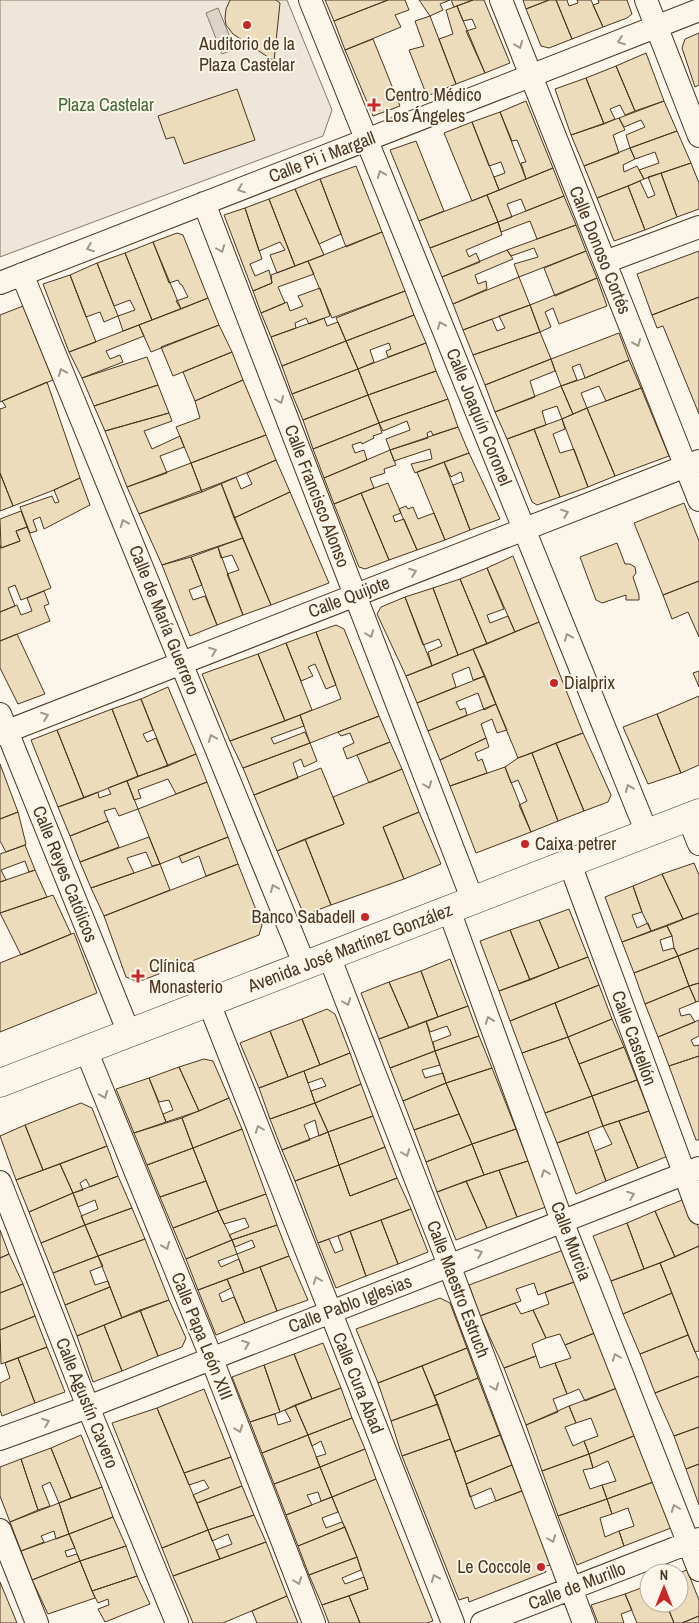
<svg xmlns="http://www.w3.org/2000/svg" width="699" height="1623" viewBox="0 0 699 1623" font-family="'Archivo Narrow',sans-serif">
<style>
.green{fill:#ede6d9;stroke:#887966}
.water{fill:#dcd4c6;stroke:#887966}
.building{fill:#ecdcbc;stroke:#4a3520}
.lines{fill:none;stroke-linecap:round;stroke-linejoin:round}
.minor-casing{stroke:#4a3520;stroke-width:24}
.tertiary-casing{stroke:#4a3520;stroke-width:29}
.minor{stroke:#fbf6e9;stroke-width:22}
.tertiary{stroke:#fbf6e9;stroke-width:28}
.oneway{stroke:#a29684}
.poi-dot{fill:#c62828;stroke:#fbf6e9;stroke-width:2}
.labels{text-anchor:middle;stroke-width:4;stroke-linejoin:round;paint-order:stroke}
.poi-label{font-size:18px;fill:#4a3520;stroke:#fbf6e9;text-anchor:start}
.park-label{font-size:18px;fill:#436837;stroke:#fbf6e9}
.street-label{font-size:18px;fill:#4a3520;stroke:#fbf6e9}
</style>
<rect width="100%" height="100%" fill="#fbf6e9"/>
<path class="green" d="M0,0h287l45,110 -9,26 -323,121z"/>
<path class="water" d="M218,8l17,41 -13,5 -16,-41z"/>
<path class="building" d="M230,0h46l4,3 -6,58 -41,-27 -7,-9 -1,-7 1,-9z
M325,0h63l-54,21z
M388,0h17l4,10 -14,5 6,12 -56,23 -11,-29z
M419,0h31l-10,4 3,6 -13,6z
M451,0h22l-19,7z
M473,0h11l26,63 -25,10 -19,-42 10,-3 -4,-9 -9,2 -6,-15z
M523,0h26l-23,9z
M549,0h7l16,39 -23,9 -8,-2 -15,-37z
M556,0h11l2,6 9,-3 -1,-3h14l12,27 -31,12z
M598,0h29l5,14 -5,4 -24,9 -10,-22 6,-2z
M457,6l28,67 -29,11 -17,-45 14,-5 -7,-24z
M430,16l26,68 -29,12 -18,-46 15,-4 -9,-25z
M699,33v52l-4,2 -13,-39 3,-9z
M373,39l27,67 -27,10 -28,-66z
M646,53l18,48 -29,10 -19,-45z
M616,66l19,45 -10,4 -5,-10 -10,4 5,10 -11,5 -18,-46z
M586,78l18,46 -33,11 -16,-46z
M237,89l18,51 -71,24 -10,-27 -8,2 -8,-23z
M526,101l27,67 -27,11 -5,-16 5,-1 -9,-22 -5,1 -12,-29z
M664,101l13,30 -47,17 -4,-13 19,-8 -4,-7 -17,7 -5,-9z
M500,112l26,67 -27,11 -5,-13 11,-4 -4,-11 -12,4 -17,-44z
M619,118l6,12 -12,5 6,18 -35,13 -13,-31z
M472,122l27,68 -27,11 -28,-68z
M677,131l14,32 -47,16 -5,-9 20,-7 -4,-11 -20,7 -5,-11z
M416,141l28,70 -25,10 -29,-71z
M630,148l5,11 -12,6 1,7 13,-6 7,13 -16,7 -31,12 -13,-32z
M691,163l8,20v26l-22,8 -16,-44z
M356,166l26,66 -36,15 -26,-68z
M553,168l11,28 -38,15 -5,-12 -14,5 5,13 -14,5 -11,-27z
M661,173l16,44 -32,13 -17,-44 12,-5 8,17 7,-3 -7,-18z
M320,179l21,55 -22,10 -24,-55z
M628,186l17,44 -31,11 -17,-43z
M295,189l29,66 -29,11 -26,-67z
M487,195l11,27 -68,26 -11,-27z
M564,196l12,29 -39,14 -7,-18 -29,11 -3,-10z
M269,199l26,67 -18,7 -7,-18 15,-5 -5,-8 -21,9 -14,-43z
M245,208l17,51 -12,5 5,12 14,-6 3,13 -19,8 -29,-76z
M498,222l4,13 -36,15 3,7 7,-4 4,9 -38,15 -12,-29z
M576,225l10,26 -67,26 -5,-13 24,-7 -4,-9 -23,8 -4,-6z
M382,232l23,59 -73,27 -24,-57z
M177,233l6,2 25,63 -27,11 -5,-8 12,-4 -6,-12 -2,-1 -2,-4 -9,3 -16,-41z
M153,242l28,67 -29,11 -27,-67z
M507,250l6,9 -38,16 3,9 8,-3 1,8 -34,15 -11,-27z
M586,251l11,27 -42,18 -11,-28z
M699,251v46l-47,18 -15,-41z
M125,253l27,67 -29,11 -5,-15 17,-6 -5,-10 -16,6 -17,-43z
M308,261l6,13 -36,13 7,16 -24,10 -8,-22 19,-8 -1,-8z
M97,263l21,53 -14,6 -4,-10 -14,5 -16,-42z
M70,275l26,67 -27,10 -26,-68z
M519,277l11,28 -67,25 -10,-26z
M597,278l10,28 -48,18 -6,-16 -8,4 6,15 -11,5 -10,-27z
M320,288l10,28 -21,8 -3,-6 -11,5 1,5 -25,9 -10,-24 26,-11 3,9 13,-5 -5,-10z
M405,291l9,24 -68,26 -10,-23z
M699,297v117l-36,-88 -6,2 -5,-13z
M208,298l11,27 -68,27 -12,-27z
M530,305l10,27 -67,23 -10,-25 29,-11 5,12 8,-3 -6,-12z
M23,306l30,74 -53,22v-87z
M414,315l12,28 -38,14 -2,-6 5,-2 -2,-6 -19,7 4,12 -16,7 -12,-28z
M324,318l3,8 11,-4 8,19 -64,25 -11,-29z
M139,325l5,11 -38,15 4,8 10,-4 3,7 -41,16 -13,-26z
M219,325l13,27 -59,24 -12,-29z
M540,332l11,27 -66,26 -12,-30z
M619,333l10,27 -44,18 -5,-14 -8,3 5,13 -16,6 -10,-27z
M346,341l12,28 -66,25 -10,-28z
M426,343l10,28 -68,24 -10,-26z
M232,352l11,28 -48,21 -12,-29z
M147,357l11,28 -64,21 -12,-28z
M551,359l4,12 -25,10 5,16 -40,15 -10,-27z
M629,360l12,28 -35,13 -7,-15 -18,7 6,15 -14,6 -12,-28 24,-8z
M358,369l10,26 -65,25 -11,-26z
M436,371l12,28 -69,24 -11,-28z
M243,380l23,55 -75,28 -15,-36 24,-9 -5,-17z
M47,382l33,96 -26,12 -41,16 -13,-33v-64l6,-2 -4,-6z
M158,385l11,28 -64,18 -11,-25z
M561,386l12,28 -11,5 -5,-13 -15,5 4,14 -39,14 -12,-27z
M641,388l28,68 -54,20 -28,-68z
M368,395l11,28 -66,26 -10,-29z
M448,399l10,28 -25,8 -2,-4 -4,2 1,5 -38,12 -4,-11 24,-9 -3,-9 -24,10 -4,-8z
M587,408l28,68 -27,11 -26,-68z
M169,413l3,8 -28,10 8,18 28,-13 4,11 -24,9 7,17 -40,14 -22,-56z
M562,419l3,10 -12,5 7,19 14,-4 14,38 -28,10 -26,-68z
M379,423l3,10 -9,3 1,2 -12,6 -1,-2 -9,3 3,8 9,-3 3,10 -43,18 -11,-29z
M458,427l11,26 -54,20 -4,-9 21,-5 -2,-10 -36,12 -4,-11z
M534,429l26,68 -23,8 -5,-3 -25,-63z
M266,435l10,25 -74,32 -11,-29z
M390,450l6,15 -12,4 1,4 -15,5 4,10 -40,16 -10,-26z
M469,453l31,66 -30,11 -17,-45 11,-4 -3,-9 -10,5 -7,-15z
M276,460l14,32 -56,26 -13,-35 15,-6 5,12 11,-5 -5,-11z
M444,462l26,68 -25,10 -28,-68z
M191,463l11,29 -63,22 -12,-27z
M0,473l13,33 -13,5z
M80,478l10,27 -46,24 -4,-12 -7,3 4,11 -7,2 -10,-26 32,-11 3,7 4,-1 -5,-12z
M221,483l22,55 -81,27 -23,-51z
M388,483l13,30 -8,3 2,6 9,-3 13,31 -28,10 -28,-67z
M290,492l39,91 -58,22 -37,-87z
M361,493l28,67 -24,9 -6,-2 -25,-63z
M684,503l15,38v40l-36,14 -29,-72z
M406,506l2,3 5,-2 5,12 16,-6 11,27 -28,10 -18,-41z
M21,511l6,16 -11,4 4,10 -19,7 -1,-29z
M27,527l24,61 -30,12 -6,-15 -7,3 7,18 -15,6v-67l1,3 19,-7 -4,-10z
M243,538l28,67 -28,10 -16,-41 12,-4 -7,-15 -11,3 -3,-11z
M617,543l8,21h5l5,3 1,6 -3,4 6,18v5h-13v-5l-24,8 -6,-3 -16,-43z
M218,547l25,68 -26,10 -26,-68z
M513,556l26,66 -24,10 -28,-64z
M191,557l11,28 -13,5 4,10 12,-4 12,29 -27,11 -28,-71z
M487,568l17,41 -17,6 3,8 18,-7 7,16 -28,12 -27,-65z
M460,579l27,65 -29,11 -25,-67z
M699,581v56l-11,-25 -16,7 -9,-24z
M433,588l25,67 -26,11 -4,-14 14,-6 -3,-7 -16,6 -18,-48z
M44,591l5,13 -5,2 6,15 -50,20v-29l17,-7 4,10 11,-4 -5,-13z
M405,597l27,69 -26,10 -29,-62 4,-7z
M539,622l44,111 -65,25 -45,-109z
M336,625l8,4 35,87 -69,27 -10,-28 41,-16 -25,-67z
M316,632l20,53 -10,4 -11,-25 -7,3 5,9 -12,5 -15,-38z
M17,634l28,60 -27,10 -18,-36v-27z
M286,643l26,67 -27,11 -27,-67z
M473,649l12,27 -12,4 -4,-13 -17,7 4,13 -39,16 -11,-27z
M258,654l27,67 -55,20 -28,-67z
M699,671v16l-6,-14z
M485,676l11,28 -12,6 -6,-17 -22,9 4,8 5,-2 2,7 -39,16 -11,-28z
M168,687l28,67 -28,12 -27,-67z
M699,696v69l-18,8 -24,-59z
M141,699l12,31 -10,4 4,8 9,-4 12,28 -30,10 -26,-67z
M496,704l11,26 -10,3 -5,-14 -11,5 5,14 -46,22 -12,-29z
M112,709l26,67 -54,22 -27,-68z
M657,714l24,59 -33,11 -25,-57z
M300,715l4,11 -33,12 3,6 31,-12 5,11 -67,25 -13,-27z
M379,716l11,26 -43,17 -4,-11 11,-5 -4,-10 -9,3 -3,-4z
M57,730l27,68 -26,9 -27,-67z
M583,733l28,62 -3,7 -24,9 -28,-68z
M486,738l3,9 -14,6 3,8 4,-2 5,14 -37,13 -10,-26z
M390,742l12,27 -33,14 -12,-28z
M310,743l7,18 -13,6 -3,-8 -8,4 5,15 -44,17 -11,-27z
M556,743l28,68 -26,10 -26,-68z
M532,753l26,68 -27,11 -12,-27 8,-4 -9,-21 -7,3 -6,-16 13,-9z
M196,754l11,28 -31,12 -8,-15 -30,11 3,8 -7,2 -7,-19z
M0,764l18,48 -18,7z
M505,767l26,65 -55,21 -26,-67z
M321,768l23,56 -67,27 -23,-56z
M402,769l17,43 -36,15 21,52 -73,26 -26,-66 39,-15 -11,-27z
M127,781l11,28 -19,7 -4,-8 -11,3 4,10 -38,15 -12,-29 40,-15 1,6 12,-4 -3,-6z
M207,782l21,55 -68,27 -22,-55z
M18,812l8,32 -1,1 -19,7 -6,-11v-22z
M419,812l22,52 -37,15 -21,-52z
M108,821l11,26 -39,15 -10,-26z
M149,837l11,27 -8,2 -6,-14 -19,6 7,15 -43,15 -11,-26z
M228,837l10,27 -32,12 -7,-20 -17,7 -3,-7z
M305,839l26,66 -27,10 -27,-64z
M25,845l10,25 -6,2 -4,-11 -24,9 5,10 -6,2v-28z
M694,863l5,12v38l-16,6 -21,-45z
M160,864l10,26 -66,26 -13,-28z
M238,864l24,61 -3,10 -121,47 -12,-5 -22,-61z
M35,870l12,27 -47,16v-31z
M662,874l21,45 -32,12 -9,-19 -9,-26z
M633,886l9,26 -10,3 5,13 11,-5 3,8 -29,11 -17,-45z
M53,895l18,39 -50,21 -21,-42z
M569,909l19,48 -29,11 -20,-48z
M699,913v35l-21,8 -4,-8 -2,-12 -5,-10z
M539,920l20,48 -29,12 -20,-50z
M667,926l5,10 -12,4 3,11 11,-3 4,8 -44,17 -12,-31z
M510,930l20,50 -31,11 -19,-50z
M74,933l23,60 -97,39v-69z
M699,948v35l-10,3 -11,-30z
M678,956l11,30 -44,18 -11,-31z
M588,957l11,28 -89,36 -11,-30z
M450,959l18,47 -30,11 -17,-46z
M421,971l17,46 -29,11 -20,-46z
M389,982l20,46 -30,11 -18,-46z
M699,983v18l-3,1 -7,-16z
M599,985l13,34 -44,18 -13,-34z
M689,986l7,16 -17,7 2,7 9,-2 5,8 -37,15 -13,-33z
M555,1003l13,34 -46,16 -12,-32z
M468,1006l11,30 -44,15 -2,-9 18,-7 -4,-9 -17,6 -4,-11z
M327,1009l8,5 15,39 -30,12 -18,-46z
M302,1019l18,46 -32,12 -18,-46z
M612,1019l12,28 -45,17 -11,-27z
M699,1020v16l-8,4 3,6 5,-1v11l-30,10 -11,-29z
M426,1021l9,30 -45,17 -11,-29z
M270,1031l18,46 -29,11 -19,-45z
M479,1036l13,32 -46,15 -11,-32z
M568,1037l24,59 -47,17 -23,-60z
M624,1047l13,33 -45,16 -13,-32z
M435,1051l5,14 -18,5 3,8 18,-5 3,10 -43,18 -13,-33z
M350,1053l11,31 -46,19 -4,-12 15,-5 -4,-8 -14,5 -4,-12z
M699,1056v84h-3l-27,-74z
M204,1059l9,2 16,37 -30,13 -20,-44z
M179,1067l20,44 -33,11 -3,-8 10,-4 -4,-10 -10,2 -10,-24z
M492,1068l24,61 -44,15 -26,-61z
M304,1071l11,32 -45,16 -11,-31z
M149,1078l17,44 -32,11 -18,-44z
M637,1080l12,31 -46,15 -11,-30z
M446,1083l13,31 -45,16 -11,-29z
M361,1084l12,32 -45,16 -13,-29z
M592,1096l11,30 -46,17 -12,-30z
M229,1098l13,31 -49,19 -11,-30z
M81,1103l11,5 15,38 -64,24 -18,-45z
M315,1103l13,29 -9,4 -4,-16 -11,5 6,15 -28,10 -12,-31z
M649,1111l19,45 -30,12 -19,-47z
M459,1114l13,30 -46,18 -12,-32z
M373,1116l12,31 -46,18 -11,-33z
M182,1118l11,30 -46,17 -13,-32z
M619,1121l19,47 -32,13 -11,-30 17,-7 -9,-18z
M25,1125l18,45 -27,10 -16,-44z
M242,1129l24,65 -48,17 -25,-63z
M516,1129l12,32 -44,14 -12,-31z
M328,1132l11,33 -44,16 -13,-31z
M588,1132l18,49 -30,13 -19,-51z
M472,1144l12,31 -47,17 -11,-30z
M107,1146l11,30 -28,11 -4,-8 -6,4 3,7 -10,3 -13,-29z
M385,1147l12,31 -47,18 -11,-31z
M193,1148l13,33 -46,16 -13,-32z
M528,1161l18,46 -29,10 -18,-47z
M60,1164l13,29 -44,19 -13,-32z
M339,1165l11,31 47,-18 14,31 -93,34 -23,-62z
M499,1170l18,47 -30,11 -21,-47z
M118,1176l14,32 -47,17 -4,-9 17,-7 -3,-9 -17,7 -5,-14z
M206,1181l12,30 -45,17 -13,-31z
M466,1181l21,47 -31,12 -19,-48z
M73,1193l12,32 -44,18 -12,-31z
M266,1194l11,31 -45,15 -3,-5 20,-8 -4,-9 -21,6 -6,-13z
M687,1198l12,31v17l-24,11 -20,-46z
M132,1208l13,31 -47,17 -13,-31z
M411,1209l17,43 -30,12 -17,-44z
M218,1211l14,29 -46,19 -13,-31z
M655,1211l20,46 -31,12 -17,-46z
M381,1220l17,44 -32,12 -16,-45z
M627,1223l17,46 -33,12 -18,-45z
M85,1225l13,31 -45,17 -12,-30z
M277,1225l12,31 -45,17 -7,-19 18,-7 -3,-7 -17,7 -3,-7z
M0,1230l9,24 -9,4z
M350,1231l16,45 -30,12 -18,-45 11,-4 6,14 8,-3 -5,-14z
M145,1239l24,61 -47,18 -24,-62z
M232,1240l5,14 -19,7 3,6 18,-8 5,14 -46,17 -12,-31z
M699,1246v105l-4,1 -35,-89z
M566,1249l11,32 -39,14 -4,-12 -18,6 5,12 -41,15 -11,-31z
M9,1254l14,30 -23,9v-35z
M98,1256l5,10 -13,5 5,14 13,-4 2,6 -45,18 -12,-32z
M289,1256l19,44 -31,11 -17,-44z
M660,1263l12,30 -49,21 -12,-33z
M260,1267l17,44 -32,12 -18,-44z
M227,1279l4,9 -12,6 3,8 12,-5 11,26 -29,12 -18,-45z
M577,1281l20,51 -32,13 -5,-11 -14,4 -13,-28 16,-6 -4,-12z
M23,1284l12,32 -35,14v-37z
M110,1287l12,31 -45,18 -12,-31z
M672,1293l16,42 -48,19 -17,-40z
M440,1298l10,5 17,45 -89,35 -22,-54z
M169,1300l17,38 -4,9 -24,9 -18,-46z
M515,1303l6,11 12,-4 13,28 -14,6 4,12 -32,12 -24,-52z
M140,1310l18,46 -36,15 -18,-46z
M35,1316l12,31 -46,17 -1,-34z
M104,1325l18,46 -29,11 -16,-46z
M597,1332l20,56 -32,13 -6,-12 -12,5 -12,-31 16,-5 -6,-13z
M688,1335l11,26v15l-44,17 -15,-39z
M323,1343l18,45 -29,11 -18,-45z
M47,1347l18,45 -30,11 -17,-45z
M467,1348l11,30 -44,18 -12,-30z
M294,1354l18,45 -32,13 -16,-47z
M536,1356l4,12 15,-5 12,31 -14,5 5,13 -32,13 -22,-57z
M18,1358l17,45 -33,13 -2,-6v-27l10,-5 -5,-15z
M264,1365l16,47 -30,10 -18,-45z
M422,1366l16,38 -47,17 -13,-38z
M699,1376v51l-25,9 -19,-43z
M478,1378l22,57 -45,17 -21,-56z
M341,1388l11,30 -44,17 -13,-30z
M617,1388l19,47 -47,19 -5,-13 14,-5 -7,-18 -15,5 -7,-17z
M204,1389l27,68 -47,16 -27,-65z
M438,1404l12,35 -48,17 -11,-35z
M295,1405l13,30 -46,18 -12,-31 25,-8 3,11 13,-4 -6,-11z
M569,1406l7,17 -11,4 8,19 11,-5 5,13 -47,17 -16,-46z
M157,1408l51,122 -46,18 -50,-125z
M352,1418l13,31 -45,18 -4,-10 10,-3 -5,-13 -9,5 -4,-11z
M699,1427v37l-13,5 -12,-33z
M81,1435l21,52 -31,11 -20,-50z
M308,1435l12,32 -46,17 -12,-31z
M500,1435l12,30 -46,19 -11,-32z
M636,1435l20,46 -49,18 -5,-14 14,-4 -8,-20 -15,7 -4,-14z
M450,1439l25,70 49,-19 27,75 -7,1 2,6 -77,30 -1,-5 -9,3 -57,-144z
M51,1448l20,50 -12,5 -9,-21 -8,4 8,20 -12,4 -17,-51z
M365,1449l11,30 -44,18 -12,-30z
M589,1454l4,14 -10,2 7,19 12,-4 5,14 -49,17 -16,-45z
M231,1457l11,29 -45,17 -4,-8 16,-7 -5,-8 -15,5 -5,-12z
M21,1459l17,51 -28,12 -10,-26v-29z
M699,1464v41l-13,-36z
M512,1465l10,26 -26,10 -5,-13 -21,9 -4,-13z
M320,1467l12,30 -11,4 -3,-9 -11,3 5,10 -26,10 -12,-31z
M376,1479l57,142 -6,2h-67l-11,-27 19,-7 -11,-32 -25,-60z
M656,1481l15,47 -47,18 -5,-15 15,-5 -6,-18 -16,6 -5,-15z
M242,1486l12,29 -46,15 -11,-27z
M102,1487l11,30 -44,17 -10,-31z
M332,1497l6,15 -16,6 4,10 16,-6 3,5 -47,19 -12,-31z
M607,1499l5,15 -12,4 5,19 14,-6 5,15 -47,19 -19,-49z
M59,1503l10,31 -13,5 -2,-8 -13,5 3,6 -23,9 -11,-29z
M254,1515l12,27 -46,17 -4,-9 16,-6 -4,-10 -16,7 -4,-11z
M113,1517l13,29 -46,15 -11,-27z
M345,1527l12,30 -48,18 -11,-29z
M208,1530l12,29 -47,17 -11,-28z
M69,1534l6,14 -10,3 2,6 10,-3 3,7 -48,19 -11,-29z
M266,1542l21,54 -64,27h-30l-20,-47z
M126,1546l11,30 -45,15 -12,-30z
M357,1557l4,13 -19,8 3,6 19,-7 4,12 -46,16 -13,-30z
M80,1561l15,37 -47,16 -16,-34z
M687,1570l12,30v16l-17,7h-8l-8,-20h13v-30z
M137,1576l13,28 -45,18 -7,-13 11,-4 -1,-6 -10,4 -6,-12z
M0,1582l17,41h-17z
M649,1585v18h17l8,20h-37l-12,-29z
M625,1594l7,16 -11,4 3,9h-26l-7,-18z
M287,1596l11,27h-41l-5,-12z
M349,1596l11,27h-31l-7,-18z
M699,1616v7h-17z"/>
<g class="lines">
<defs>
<path id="minor" d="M310,0l337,833
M501,0l198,500
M646,0l53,136
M204,203l269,698
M605,262l94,-35
M22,274l283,692
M0,283l699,-273
M0,714l129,319
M0,734l699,-273
M688,817l11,27
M570,864l129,349
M449,910l113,311 137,349
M329,956l120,309 135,358
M209,1003l244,620
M86,1050l125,307 103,266
M0,1182l88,225 89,216
M0,1439l88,-32 611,-239
M0,1530l37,93
M482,1623l217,-84"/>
<path id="tertiary" d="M0,1083l699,-270"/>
</defs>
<use href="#minor" class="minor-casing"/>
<use href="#tertiary" class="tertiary-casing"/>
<use href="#minor" class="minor"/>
<use href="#tertiary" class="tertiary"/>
</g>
<defs><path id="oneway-chevron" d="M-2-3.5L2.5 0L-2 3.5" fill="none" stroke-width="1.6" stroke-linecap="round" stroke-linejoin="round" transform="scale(1.25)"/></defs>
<g class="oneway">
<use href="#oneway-chevron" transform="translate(621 41) rotate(159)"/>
<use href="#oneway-chevron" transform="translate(519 45) rotate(68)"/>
<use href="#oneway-chevron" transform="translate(381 174) rotate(-112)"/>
<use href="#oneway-chevron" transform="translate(241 189) rotate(159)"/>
<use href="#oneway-chevron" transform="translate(90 248) rotate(159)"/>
<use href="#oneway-chevron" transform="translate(221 249) rotate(69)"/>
<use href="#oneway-chevron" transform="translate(441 325) rotate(-112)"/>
<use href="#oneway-chevron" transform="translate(637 343) rotate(68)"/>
<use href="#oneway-chevron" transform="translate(62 372) rotate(-112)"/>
<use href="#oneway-chevron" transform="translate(280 400) rotate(69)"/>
<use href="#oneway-chevron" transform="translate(565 513) rotate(-21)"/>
<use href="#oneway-chevron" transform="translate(124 523) rotate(-112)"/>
<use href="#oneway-chevron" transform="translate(413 572) rotate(-21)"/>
<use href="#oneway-chevron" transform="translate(370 634) rotate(69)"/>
<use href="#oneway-chevron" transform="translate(568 637) rotate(-112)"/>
<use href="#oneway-chevron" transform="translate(213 651) rotate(-21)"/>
<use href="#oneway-chevron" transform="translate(45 716) rotate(-21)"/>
<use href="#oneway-chevron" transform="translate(212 738) rotate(-112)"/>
<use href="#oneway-chevron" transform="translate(428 785) rotate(69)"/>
<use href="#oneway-chevron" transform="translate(629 788) rotate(-112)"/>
<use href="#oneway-chevron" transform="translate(274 888) rotate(-112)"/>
<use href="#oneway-chevron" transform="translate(347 1002) rotate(69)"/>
<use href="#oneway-chevron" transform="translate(489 1020) rotate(-110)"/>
<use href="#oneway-chevron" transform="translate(104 1095) rotate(68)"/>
<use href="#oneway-chevron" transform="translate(259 1129) rotate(-111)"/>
<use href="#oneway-chevron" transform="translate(406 1153) rotate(69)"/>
<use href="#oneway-chevron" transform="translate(545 1173) rotate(-110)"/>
<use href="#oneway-chevron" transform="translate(631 1195) rotate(-21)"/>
<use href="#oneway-chevron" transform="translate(166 1246) rotate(68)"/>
<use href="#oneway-chevron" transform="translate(479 1253) rotate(-21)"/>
<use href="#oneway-chevron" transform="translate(317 1280) rotate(-111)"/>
<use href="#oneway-chevron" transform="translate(246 1344) rotate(-21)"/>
<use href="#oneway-chevron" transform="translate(616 1357) rotate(-111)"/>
<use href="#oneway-chevron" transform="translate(495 1387) rotate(69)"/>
<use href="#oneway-chevron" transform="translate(46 1422) rotate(-20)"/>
<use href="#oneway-chevron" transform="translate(239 1429) rotate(69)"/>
<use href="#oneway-chevron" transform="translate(675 1508) rotate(-111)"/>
<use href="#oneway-chevron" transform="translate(552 1539) rotate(69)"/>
<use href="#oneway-chevron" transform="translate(435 1578) rotate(-112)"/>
<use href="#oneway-chevron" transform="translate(298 1581) rotate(69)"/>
</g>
<g class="poi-dot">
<circle cx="247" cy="25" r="5"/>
<path d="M371.5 97.5h5v5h5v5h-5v5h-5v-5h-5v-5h5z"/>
<circle cx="554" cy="683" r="5"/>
<circle cx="525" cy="844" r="5"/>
<circle cx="365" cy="917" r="5"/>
<path d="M135.5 968.5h5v5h5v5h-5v5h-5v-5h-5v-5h5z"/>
<circle cx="541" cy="1567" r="5"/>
</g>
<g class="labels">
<g class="poi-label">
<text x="247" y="50" text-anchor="middle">Auditorio de la<tspan x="247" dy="21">Plaza Castelar</tspan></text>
<text x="385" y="101">Centro Médico<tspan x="385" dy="21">Los Ángeles</tspan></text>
<text x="564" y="689">Dialprix</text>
<text x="535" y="850">Caixa petrer</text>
<text x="355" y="923" text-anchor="end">Banco Sabadell</text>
<text x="149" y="972">Clínica<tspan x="149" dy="21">Monasterio</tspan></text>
<text x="531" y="1573" text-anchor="end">Le Coccole</text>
</g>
<g class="park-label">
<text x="106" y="111">Plaza Castelar</text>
</g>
<g class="street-label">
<text transform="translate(322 157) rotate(-21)" y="6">Calle Pi i Margall</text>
<text transform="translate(600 250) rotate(68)" y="6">Calle Donoso Cortés</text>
<text transform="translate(479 417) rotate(68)" y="6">Calle Joaquín Coronel</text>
<text transform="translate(317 496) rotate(69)" y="6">Calle Francisco Alonso</text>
<text transform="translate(349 597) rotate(-21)" y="6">Calle Quijote</text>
<text transform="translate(164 620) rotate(68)" y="6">Calle de María Guerrero</text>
<text transform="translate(65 874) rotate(68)" y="6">Calle Reyes Católicos</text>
<text transform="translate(350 948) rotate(-21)" y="6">Avenida José Martínez González</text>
<text transform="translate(634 1038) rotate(70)" y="6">Calle Castellón</text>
<text transform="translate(571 1241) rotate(69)" y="6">Calle Murcia</text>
<text transform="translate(458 1289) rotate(69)" y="6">Calle Maestro Estruch</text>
<text transform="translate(350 1304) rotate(-21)" y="6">Calle Pablo Iglesias</text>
<text transform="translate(202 1336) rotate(68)" y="6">Calle Papa León XIII</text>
<text transform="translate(358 1383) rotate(68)" y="6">Calle Cura Abad</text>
<text transform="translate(87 1403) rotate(68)" y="6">Calle Agustín Cavero</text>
<text transform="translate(577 1586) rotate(-21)" y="6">Calle de Murillo</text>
</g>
</g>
<g transform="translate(664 1588)"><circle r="24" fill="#fbf6e9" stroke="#b4a999"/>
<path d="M0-4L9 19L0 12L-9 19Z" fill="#c62828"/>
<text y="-8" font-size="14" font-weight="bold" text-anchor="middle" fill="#4a3520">N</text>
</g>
</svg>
